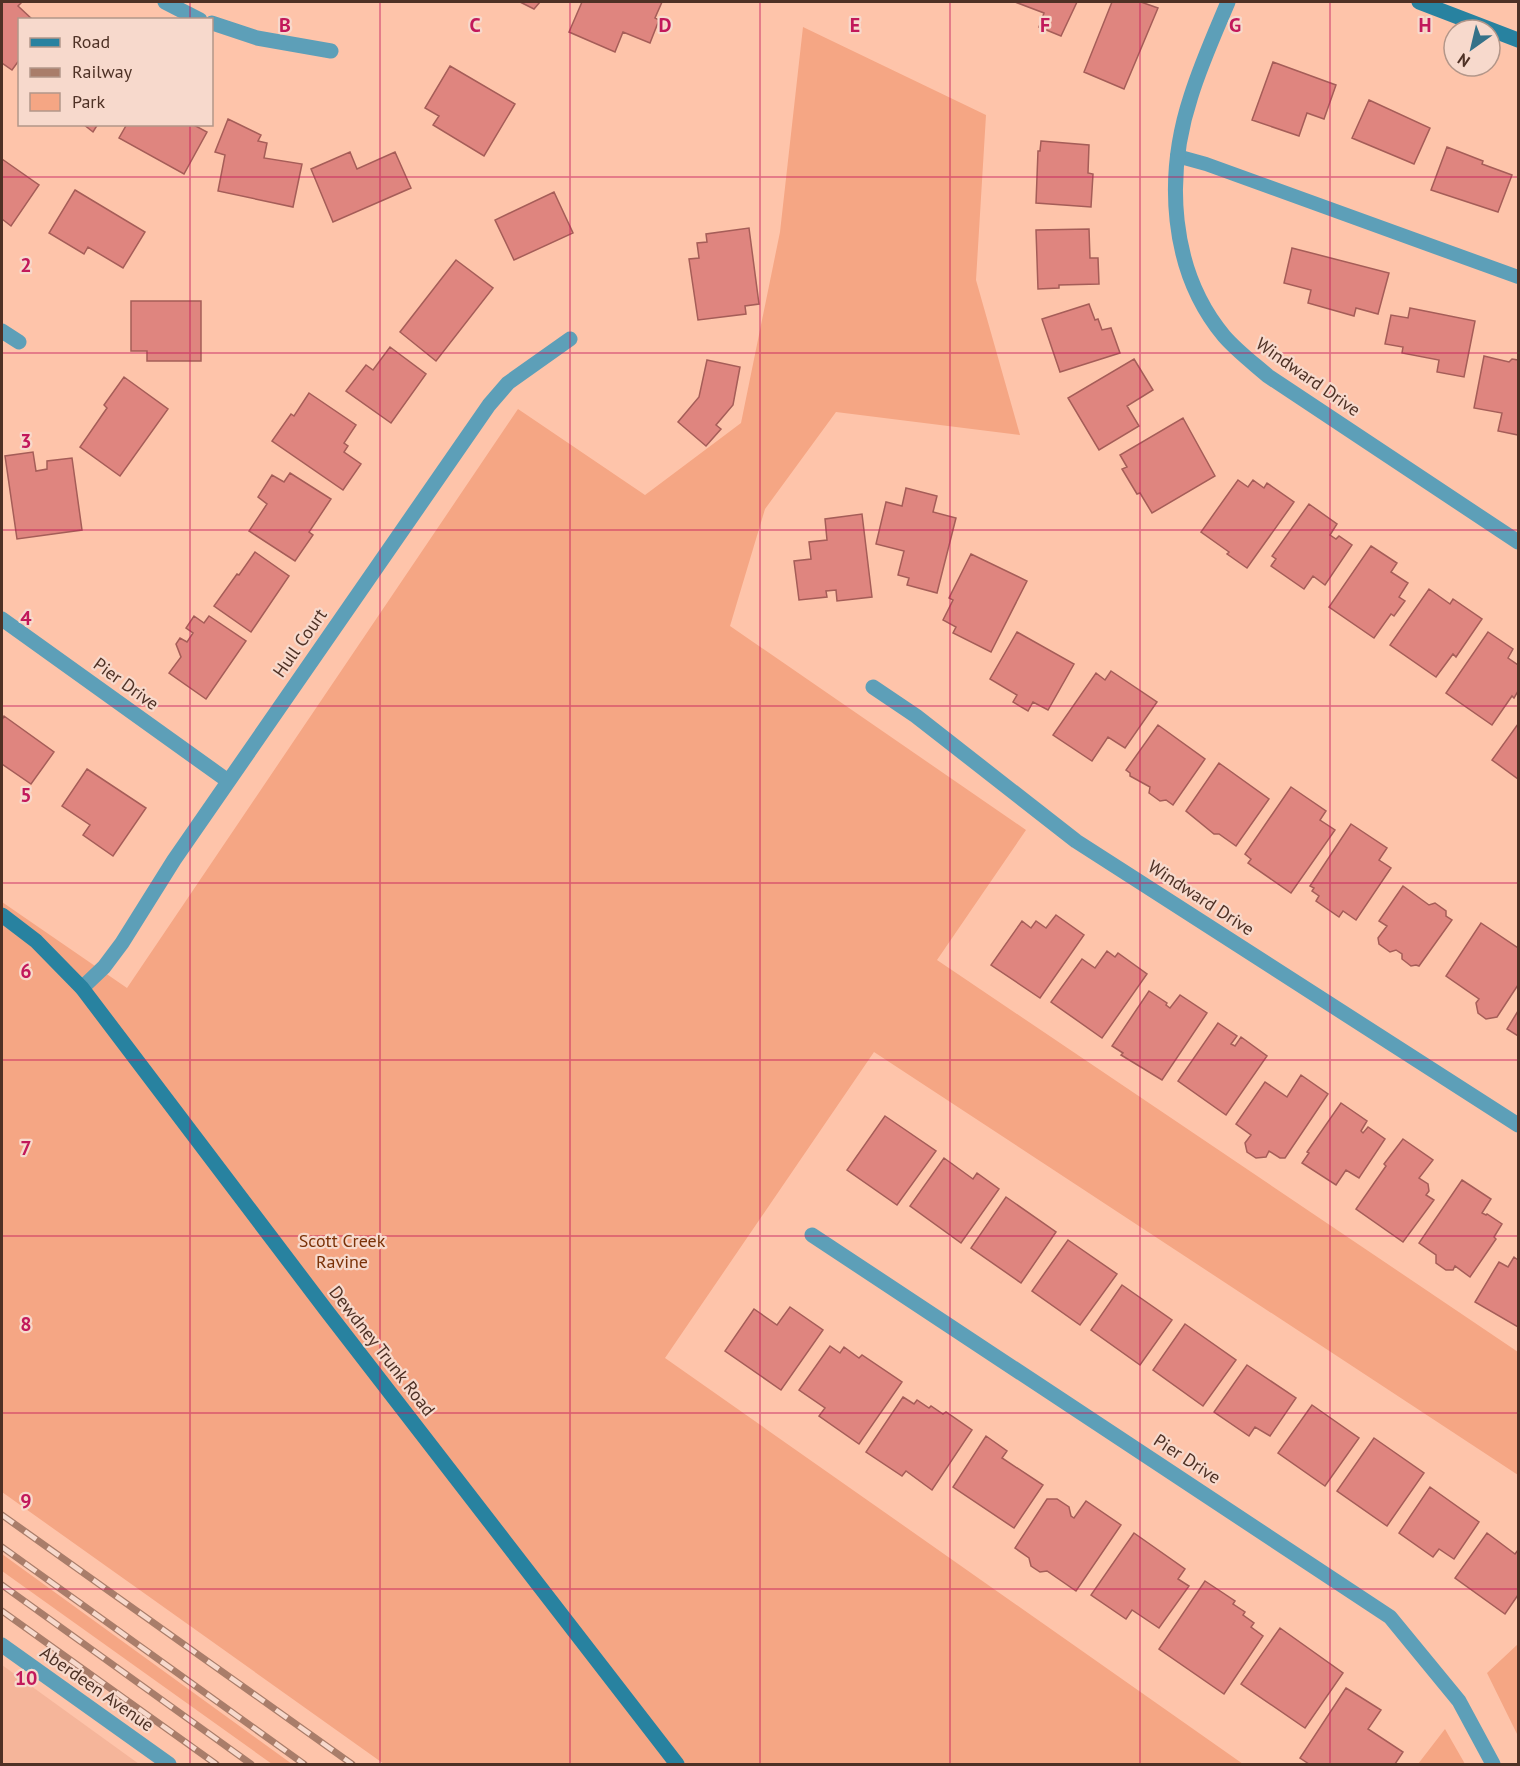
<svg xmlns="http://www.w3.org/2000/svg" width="1520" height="1766" viewBox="0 0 1520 1766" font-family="'PT Sans',sans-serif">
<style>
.built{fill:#f5b59a}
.green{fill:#f5a684}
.building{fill:#df857f;stroke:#a55d58;stroke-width:1.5}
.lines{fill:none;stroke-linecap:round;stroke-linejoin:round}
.lane{stroke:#5d9fb8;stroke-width:14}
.street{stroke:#5d9fb8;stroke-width:15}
.secondary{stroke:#2882a0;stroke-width:15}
.rail-casing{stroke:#a97d6a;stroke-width:7}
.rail{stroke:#f7d9cc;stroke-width:4.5;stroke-dasharray:14;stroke-linecap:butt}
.grid{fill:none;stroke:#c2185b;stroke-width:1.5;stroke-opacity:0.55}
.labels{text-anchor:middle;stroke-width:4.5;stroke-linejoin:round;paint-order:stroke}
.street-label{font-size:18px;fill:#4e3125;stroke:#f7d9cc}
.park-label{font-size:18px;fill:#7b3208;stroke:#f7d9cc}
.grid-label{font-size:20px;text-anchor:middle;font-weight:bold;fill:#c2185b;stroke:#f7d9cc;stroke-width:4.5;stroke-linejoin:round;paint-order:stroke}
</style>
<rect width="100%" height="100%" fill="#fec4aa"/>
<path class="built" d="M2,1665l137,99h-137z"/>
<path class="green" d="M803,27l183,88 -10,165 44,155 -184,-23 -71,97 -35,117 296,204 -89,130 581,392v123l-644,-423 -209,306 578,406h-859l-382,-272v-590l125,86 391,-579 127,86 96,-72 39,-191z
M2,1554l290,210h-20l-270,-193z
M1518,1644v92l-31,-63z
M1445,1729l20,35h-47z"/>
<path class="building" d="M2,2h17l2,1 -3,3 15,14h-13v39l-8,11 -10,-7z
M520,2h20l-6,7z
M582,2h80l-7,16 4,2 -9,23 -27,-11 -8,20 -46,-20z
M1015,2h62l-16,34 -22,-9 5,-14z
M1112,2h29l17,6 -34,81 -40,-17z
M1273,62l63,23 -12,34 -17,-6 -8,23 -47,-16z
M450,66l65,38 -31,52 -51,-31 6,-9 -14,-8z
M1369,100l61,28 -16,36 -62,-26z
M228,119l33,16 -3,6 9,2 -3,15 38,6 -9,43 -75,-16 7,-36 -10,-3z
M83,124h15l-5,8z
M127,124h65l15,8 -23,42 -65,-36z
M1041,141l48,4 -1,28 5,1 -2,33 -55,-4 2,-52h2z
M1447,147l36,14 -1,3 30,11 -14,37 -67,-22z
M350,152l7,17 38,-17 16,36 -78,34 -22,-53z
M2,159l37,26 -28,41 -9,-7z
M75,190l70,42 -22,36 -35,-21 -4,7 -35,-21z
M554,192l19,41 -59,27 -19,-40z
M749,228l10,76 -14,2 1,8 -48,6 -9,-61 10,-1 -2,-15 10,-1 -1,-8z
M1089,229l1,29h8l1,26 -40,1v3l-21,1 -2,-59z
M1292,248l97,25 -11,41 -22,-6 -2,8 -46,-13 3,-13 -27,-7z
M456,260l37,28 -57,73 -36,-29z
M131,301h70v60h-54v-10h-16z
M1089,304l6,16 3,-1 4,11 9,-2 9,25 -60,19 -18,-53z
M1410,308l65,13 -11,56 -27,-5 2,-12 -37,-7 1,-6 -18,-3 6,-29 17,3z
M390,347l36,27 -35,49 -45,-32 20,-26 7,5z
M1484,356l25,6 3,-3 6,1v75l-20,-4 4,-18 -28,-5z
M1134,359l19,31 -26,16 12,20 -40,24 -31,-52z
M707,360l33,7 -7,38 -17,20 5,4 -15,17 -28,-24 21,-25z
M124,377l44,32 -48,67 -40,-29 27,-39 -3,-3z
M309,393l47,32 -12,18 4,3 -4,6 17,12 -18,26 -71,-49 19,-27 3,2z
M1183,418l32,58 -63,37 -12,-20 -3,1 -15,-25 5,-2 -7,-12z
M33,452l3,19 11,-2v-8l25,-3 10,72 -65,9 -12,-83z
M290,473l41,26 -22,33 4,3 -18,26 -46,-30 18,-27 -9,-7 14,-22 12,7z
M1238,480l10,7 5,-7 11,8 3,-5 27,19 -47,66 -20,-14 2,-2 -28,-20z
M906,488l31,8 -4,16 23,6 -19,75 -30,-8 2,-7 -11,-3 6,-24 -28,-7 10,-42 16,4z
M1309,504l28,20 -7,11 6,4 3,-3 13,9 -27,40 -12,-9 -9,13 -33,-23 5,-7 -4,-3z
M862,514l10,83 -35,4 -1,-11 -10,1 1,6 -28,3 -5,-39 17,-2 -2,-17 18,-2 -2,-21z
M1371,546l26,17 -6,9 17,11 -9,14 6,4 -11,15 -3,-2 -17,24 -45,-31z
M255,552l34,24 -38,56 -37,-26 23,-32 2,1z
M971,554l56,27 -36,71 -38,-19 3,-6 -13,-7 10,-20 -4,-2z
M1429,589l21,15 3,-5 29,20 -26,38 -3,-3 -17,23 -46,-32z
M194,616l10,7 5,-7 37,25 -40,58 -37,-26 12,-16 -5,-13 4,-6 7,4 6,-9 -7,-5z
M1017,632l57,32 -26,46 -15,-8 -5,9 -15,-9 4,-7 -27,-16z
M1488,632l25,17 -5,9 10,7v26l-4,7 -2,-2 -20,29 -46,-32z
M1111,671l46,31 -32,46 -17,-11 -16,24 -39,-26 43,-62 9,7z
M4,716l50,36 -23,32 -29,-20v-44z
M1518,724v55l-26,-19z
M1158,725l47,34 -32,46 -7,-5 -6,1 -11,-8 1,-6 -20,-11v-3l-4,-3z
M1219,763l50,36 -33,47 -17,-12h-5l-28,-23z
M87,769l59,39 -33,48 -30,-21 7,-10 -28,-19z
M1291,787l35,24 -6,9 15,10 -44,63 -43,-30 3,-4 -6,-5z
M1351,824l36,24 -8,12 12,8 -35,52 -13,-9 -4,6 -23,-16 3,-5 -7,-5 2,-3 -4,-2z
M1403,886l26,19 6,-2 11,8v5l6,4 -33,46 -3,-1 -5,1 -9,-7v-5l-6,-4 -6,2 -11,-8 -1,-6 9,-12 -8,-5z
M1056,915l28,20 -44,63 -49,-33 31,-44 9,7 5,-7 10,7z
M1481,923l37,25v37l-21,32 -11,2 -8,-6 -2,-10 3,-4 -33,-23z
M1107,951l8,6 3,-4 29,21 -45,64 -51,-36 31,-43 13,9z
M1149,991l18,12 -1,2 4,3 10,-13 27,18 -45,67 -41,-25 2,-2 -11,-7z
M1518,1011v25l-11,-7z
M1218,1023l19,13 -6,8 4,2 6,-9 26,19 -41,59 -48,-34z
M1301,1075l27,19 -43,64h-5l-11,-7 -3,6 -10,1 -9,-6 -2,-9 6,-8 -15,-11 29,-42 22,15z
M1341,1103l26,18 -6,10 2,2 5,-6 17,12 -26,39 -13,-8 -10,15 -34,-22 7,-10 -2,-1z
M885,1116l51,35 -39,54 -50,-35z
M1403,1139l30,21 -14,18 9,6 1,7 -3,4 8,5 -31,42 -47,-33 30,-43 -2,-2z
M944,1158l29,21 4,-6 22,16 -38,54 -51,-37z
M1462,1180l29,19 -9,14 4,2 1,-1 15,10 -8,13 2,2 -26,38 -15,-11 -2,4h-7l-10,-7v-8l-17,-12z
M1006,1197l50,35 -35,51 -50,-35z
M1068,1240l49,34 -37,51 -48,-34z
M1514,1257l4,3v67l-43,-25 24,-40 9,5z
M1122,1285l50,35 -32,45 -49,-35z
M790,1307l33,23 -42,60 -56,-39 29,-42 23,16z
M1185,1324l51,36 -33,46 -50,-36z
M830,1346l10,7 4,-6 15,11 3,-3 40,27 -43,62 -40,-28 6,-8 -26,-18z
M1247,1365l49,33 -26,38 -15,-9 -6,9 -35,-24z
M903,1397l11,7 3,-4 12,8 2,-2 12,8 3,-2 26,18 -40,60 -26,-19 -4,5 -36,-24z
M1312,1405l47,33 -34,48 -47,-33z
M986,1436l21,15 -5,7 41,27 -29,43 -61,-41z
M1374,1438l50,35 -37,53 -50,-35z
M1430,1487l49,35 -25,37 -15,-10 -6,8 -34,-24z
M1047,1499h10l12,8 2,9 3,2 12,-17 35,24 -45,66 -29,-20 -7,1 -9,-6 -2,-8 -14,-10z
M1134,1533l51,36 -7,10 11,7 -30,42 -27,-18 -6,9 -35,-24z
M1487,1533l28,21 3,-4v45l-13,19 -50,-36z
M1205,1581l30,20 -2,3 12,8 -2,3 11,8 -3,4 12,9 -39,58 -65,-45z
M1280,1628l63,45 -38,55 -64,-44z
M1346,1688l35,22 -13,19 35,23 -8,12h-86l-9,-6z"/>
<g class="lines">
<path class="lane" d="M1177,156l29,8 312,113"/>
<path class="street" d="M165,2l35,18
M1228,2c-13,31 -27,62 -37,94 -26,79 -22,174 33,240 13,15 29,27 44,40l250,166
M212,23l45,15 74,13
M2,331l17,11
M2,619l226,162
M873,687l43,29 160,125 442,284
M82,988l22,-21 18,-24 52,-83 315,-455 19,-22 62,-44
M812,1235l578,382 69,84 34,63
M2,1645l167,119"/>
<path class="secondary" d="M1419,2l99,38
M2,915l34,26 46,47 244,322 351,454"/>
<defs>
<path id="rail" d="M2,1515l350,249
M2,1547l302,217
M2,1585l249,179
M2,1611l214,153"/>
</defs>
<use href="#rail" class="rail-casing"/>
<use href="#rail" class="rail"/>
</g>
<path class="grid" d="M190,2v18M380,2v1762M570,2v1762M760,2v1762M950,2v1762M1140,2v1762M1330,2v1762M190,124v1640M2,177h1516M2,353h1516M2,530h1516M2,706h1516M2,883h1516M2,1060h1516M2,1236h1516M2,1413h1516M2,1589h1516"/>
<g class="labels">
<g class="street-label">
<text transform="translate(1308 377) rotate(35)" y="6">Windward Drive</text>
<text transform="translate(300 643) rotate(-55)" y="6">Hull Court</text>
<text transform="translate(126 684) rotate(36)" y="6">Pier Drive</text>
<text transform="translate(1201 898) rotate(33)" y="6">Windward Drive</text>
<text transform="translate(382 1351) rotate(52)" y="6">Dewdney Trunk Road</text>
<text transform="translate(1187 1459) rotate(33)" y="6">Pier Drive</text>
<text transform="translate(97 1689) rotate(35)" y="6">Aberdeen Avenue</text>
</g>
<g class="park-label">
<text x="342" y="1247">Scott Creek<tspan x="342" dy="21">Ravine</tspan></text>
</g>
</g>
<g class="grid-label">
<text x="285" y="32">B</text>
<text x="475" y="32">C</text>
<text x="665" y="32">D</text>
<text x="855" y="32">E</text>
<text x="1045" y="32">F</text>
<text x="1235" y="32">G</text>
<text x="1425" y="32">H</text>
<text x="26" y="272">2</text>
<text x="26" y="448">3</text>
<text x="26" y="625">4</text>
<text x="26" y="802">5</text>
<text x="26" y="978">6</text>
<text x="26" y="1155">7</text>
<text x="26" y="1331">8</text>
<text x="26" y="1508">9</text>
<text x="26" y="1685">10</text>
</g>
<rect width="1520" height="1766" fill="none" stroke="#4e3125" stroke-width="6"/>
<rect x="18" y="18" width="195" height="108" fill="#f7d9cc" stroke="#b39689" stroke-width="1.5"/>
<rect x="30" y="38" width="30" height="9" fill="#2882a0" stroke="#b39689" stroke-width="1.5"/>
<text x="72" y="48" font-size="18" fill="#4e3125">Road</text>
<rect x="30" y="68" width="30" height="9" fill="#a97d6a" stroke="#b39689" stroke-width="1.5"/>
<text x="72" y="78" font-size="18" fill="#4e3125">Railway</text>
<rect x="30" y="93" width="30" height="18" fill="#f5a684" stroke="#b39689" stroke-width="1.5"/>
<text x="72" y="108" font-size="18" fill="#4e3125">Park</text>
<g transform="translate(1472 48) rotate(214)"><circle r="28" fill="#f7d9cc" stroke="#b39689" stroke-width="1.5"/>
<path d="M0-4.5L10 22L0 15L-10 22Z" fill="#357289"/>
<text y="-9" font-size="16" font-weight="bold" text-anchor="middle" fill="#4e3125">N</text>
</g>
</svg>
